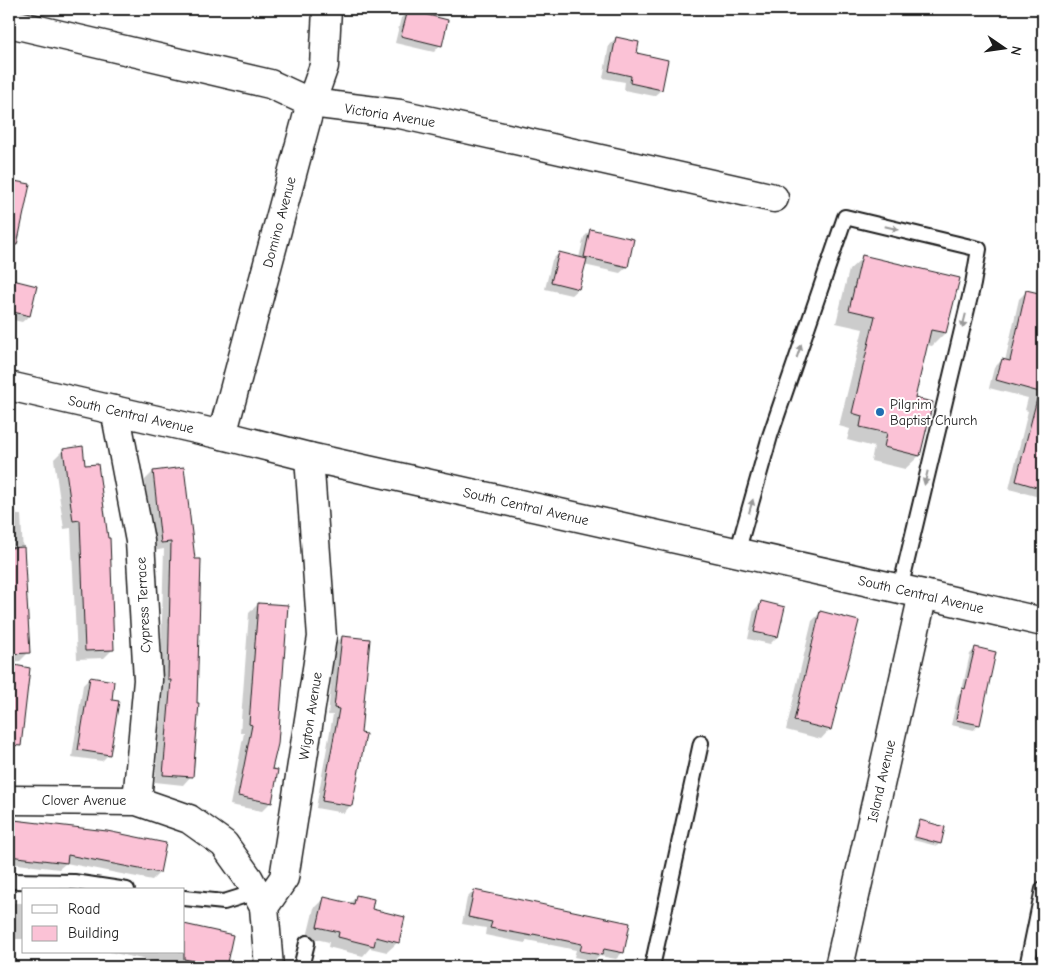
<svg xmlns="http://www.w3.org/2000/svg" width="1052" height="976" viewBox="0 0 1052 976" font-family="'Comic Neue',sans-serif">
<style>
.shadow{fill:#0003}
.building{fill:#fbc2d6;stroke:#1c1c1c}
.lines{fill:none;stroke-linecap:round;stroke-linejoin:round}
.lane-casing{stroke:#1c1c1c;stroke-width:18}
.street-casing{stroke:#1c1c1c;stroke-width:31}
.secondary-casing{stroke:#1c1c1c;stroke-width:31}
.lane{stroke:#fff;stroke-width:14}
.street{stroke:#fff;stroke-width:28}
.secondary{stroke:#fff;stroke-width:28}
.oneway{fill:#999}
.poi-dot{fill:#1f6fb2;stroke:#fff;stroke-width:2}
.labels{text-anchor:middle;stroke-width:4;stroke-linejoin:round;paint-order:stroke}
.street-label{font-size:14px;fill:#1c1c1c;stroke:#fff}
.poi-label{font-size:14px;fill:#1c1c1c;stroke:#fff;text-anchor:start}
</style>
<rect width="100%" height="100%" fill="#fff"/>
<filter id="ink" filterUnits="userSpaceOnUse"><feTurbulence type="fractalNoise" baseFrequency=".02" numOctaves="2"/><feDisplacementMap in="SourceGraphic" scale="10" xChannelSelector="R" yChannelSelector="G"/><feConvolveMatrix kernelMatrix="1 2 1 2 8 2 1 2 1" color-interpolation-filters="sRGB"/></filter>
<g filter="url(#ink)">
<path class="shadow" d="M408,11l32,34 -6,7 -39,-9 6,-25z
M616,38l19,16 26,36 -7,6 -30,-6 1,-8 -22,-4 6,-33z
M591,230l36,37 -7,6 -36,-8 -6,24 -7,6 -26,-6 7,-29 7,-7 20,5 5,-21z
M863,257l82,76 -13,13 -5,-1 -13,54 5,57 -14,13 -34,-8 3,-14 -27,-7 3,-11 -11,-3 24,-97 -27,-6 13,-53z
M9,280l27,7 -7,29 -7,6 -13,-3z
M1027,291l16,4v203l-34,-9 19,-78 -3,-1 3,-12 -39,-10 5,-20 8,-8 3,1 14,-62z
M63,450l50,199 -9,9 -27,1 -6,-131 -7,1 -10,-70z
M183,468l8,308 -8,9 -28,-3 8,-94h-3l4,-139 -11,2 -8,-71 8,-8z
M9,483l8,32h4l7,138 -8,8 -11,1z
M761,603l22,5 -6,29 -7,7 -22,-5 6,-29z
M258,604l13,166v32l-9,9 -32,-6 14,-72h-4l9,-120z
M821,612l9,117 -9,10 -35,-9 26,-109z
M342,637l18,97 4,1 -14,71 -6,7 -28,-5 17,-93h-5l7,-71z
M975,649l4,75 -5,6 -23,-5 7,-30 4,-5 8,-36z
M9,665l20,4 -14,66 -6,-1z
M90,678l18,77 -6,6 -30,-4 11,-72z
M15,821l150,23 -6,29 -7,7 -86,-17 -7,6 -50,-6v-36z
M920,821l20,22 -3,3 -24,-6 4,-16z
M474,891l149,61 -7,7 -16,-3 -6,5 -20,-4 2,-7 -49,-10 -2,3 -40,-8 1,-7 -24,-4 5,-26z
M356,897l15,13 27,32 -11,10 -17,-4 -7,8 -35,-9 1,-5 -22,-5 7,-29 10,-10 25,6z
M9,903h15v36h-15z
M184,926l47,10 -7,31h-44l-71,-15h75z"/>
<path class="building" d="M408,10l40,10 -6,26 -41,-10z
M616,37l23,5 -2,11 31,7 -6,30 -32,-7 1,-7 -22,-5z
M9,180l21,4 -13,61 -8,-1z
M590,229l44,10 -6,28 -44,-10z
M559,252l28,7 -8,30 -28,-7z
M862,255l98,23 -14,55 -15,-3 -16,68 18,4 -13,54 -36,-9 3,-14 -27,-6 2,-11 -10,-3 23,-97 -26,-6z
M9,279l28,7 -7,30 -21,-5z
M1026,290l17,4v43l-4,19 4,1v36l-47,-13 6,-21 8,2z
M1037,399l6,1v89l-27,-8z
M83,446l2,19 13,-1 10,74h2l4,112 -29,1 -5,-131 -7,1 -10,-72z
M184,467l11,92h6l-4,144h2l-6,74 -30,-2 8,-95h-3l3,-138 -10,1 -8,-72z
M24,547l6,106 -21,1v-106z
M761,601l24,6 -7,30 -24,-5z
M258,603l30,2 -10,139 -6,25 6,1 -6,33 -34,-7 14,-71 -3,-1z
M820,611l39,10 -28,109 -37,-9z
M342,636l28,3 -9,94 5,1 -14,72 -30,-5 17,-92 -5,-1z
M975,647l21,5 -16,73 -24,-5 6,-32 3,1z
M9,664l21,4 -9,78 -12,-1z
M90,677l24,4 -2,19 7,1 -9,54 -32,-5z
M14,820l93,11 59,12 -6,30 -92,-18 -1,8 -58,-7v-30h5z
M920,820l25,7 -4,17 -26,-7z
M474,890l156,33 -6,30 -20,-4 -2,6 -22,-4 2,-7 -49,-10 -1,2 -42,-8 2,-6 -24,-5z
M356,895l18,4 -2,10 33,8 -6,26 -23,-6 -2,9 -36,-9 1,-5 -22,-5 7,-30 30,7z
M184,924l49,11 -7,32 -42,-8z"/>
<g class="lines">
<defs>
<path id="lane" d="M737,553l33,-117 75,-219 134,32 -6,35 -73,305
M9,881l65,1 53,8
M184,898l40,4 32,-10
M301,967l6,-24
M652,967l49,-224
M1027,967l16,-78"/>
<path id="street" d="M9,23l261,61 41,19 89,11 374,84
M115,410l25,131 8,139 -11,121
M222,435l89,-332 13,-37 3,-57
M9,800l128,1 52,18 35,25 25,35 15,28
M269,967l-5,-60 20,-29 38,-241 -13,-180
M839,967l84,-373"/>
<path id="secondary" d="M9,386l213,49 87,22 614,137 120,28"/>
</defs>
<use href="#lane" class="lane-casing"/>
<use href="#street" class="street-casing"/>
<use href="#secondary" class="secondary-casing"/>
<use href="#lane" class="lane"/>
<use href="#street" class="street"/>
<use href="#secondary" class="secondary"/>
</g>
<defs><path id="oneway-solid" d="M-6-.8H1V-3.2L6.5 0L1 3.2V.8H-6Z" transform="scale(1.25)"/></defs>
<g class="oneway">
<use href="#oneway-solid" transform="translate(892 228) rotate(13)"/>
<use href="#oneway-solid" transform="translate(964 321) rotate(104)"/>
<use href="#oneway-solid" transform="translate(799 351) rotate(-71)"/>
<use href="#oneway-solid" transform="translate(926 478) rotate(103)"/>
<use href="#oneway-solid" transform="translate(751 506) rotate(-74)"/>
</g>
</g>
<circle class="poi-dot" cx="880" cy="412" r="5"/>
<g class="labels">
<g class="street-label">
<text transform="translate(390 115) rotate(9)" y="5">Victoria Avenue</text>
<text transform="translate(279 222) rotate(-75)" y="5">Domino Avenue</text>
<text transform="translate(131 414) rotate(13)" y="5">South Central Avenue</text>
<text transform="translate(526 506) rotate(13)" y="5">South Central Avenue</text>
<text transform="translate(921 594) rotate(13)" y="5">South Central Avenue</text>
<text transform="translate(143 605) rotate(-93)" y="5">Cypress Terrace</text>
<text transform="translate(310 716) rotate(-81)" y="5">Wigton Avenue</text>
<text transform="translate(881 781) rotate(-77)" y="5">Island Avenue</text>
<text x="84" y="805">Clover Avenue</text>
</g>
<g class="poi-label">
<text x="890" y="409">Pilgrim<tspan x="890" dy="16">Baptist Church</tspan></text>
</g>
</g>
<rect width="1052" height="976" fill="none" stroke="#fff" stroke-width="30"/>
<rect x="15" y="15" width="1022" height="946" fill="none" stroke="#1c1c1c" stroke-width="2" filter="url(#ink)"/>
<rect x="22" y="888" width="162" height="65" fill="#ffffff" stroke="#a4a4a4"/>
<rect x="32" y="905" width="25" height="8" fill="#ffffff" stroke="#a4a4a4"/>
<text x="68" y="914" font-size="15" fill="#1c1c1c">Road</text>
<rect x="32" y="926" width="25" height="15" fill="#fbc2d6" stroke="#a4a4a4"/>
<text x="68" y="938" font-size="15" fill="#1c1c1c">Building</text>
<g transform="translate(1004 48) rotate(103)" stroke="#ffffff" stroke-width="4" paint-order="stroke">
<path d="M0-4L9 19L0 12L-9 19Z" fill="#1c1c1c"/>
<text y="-8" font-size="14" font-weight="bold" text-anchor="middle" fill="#1c1c1c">N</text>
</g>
</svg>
